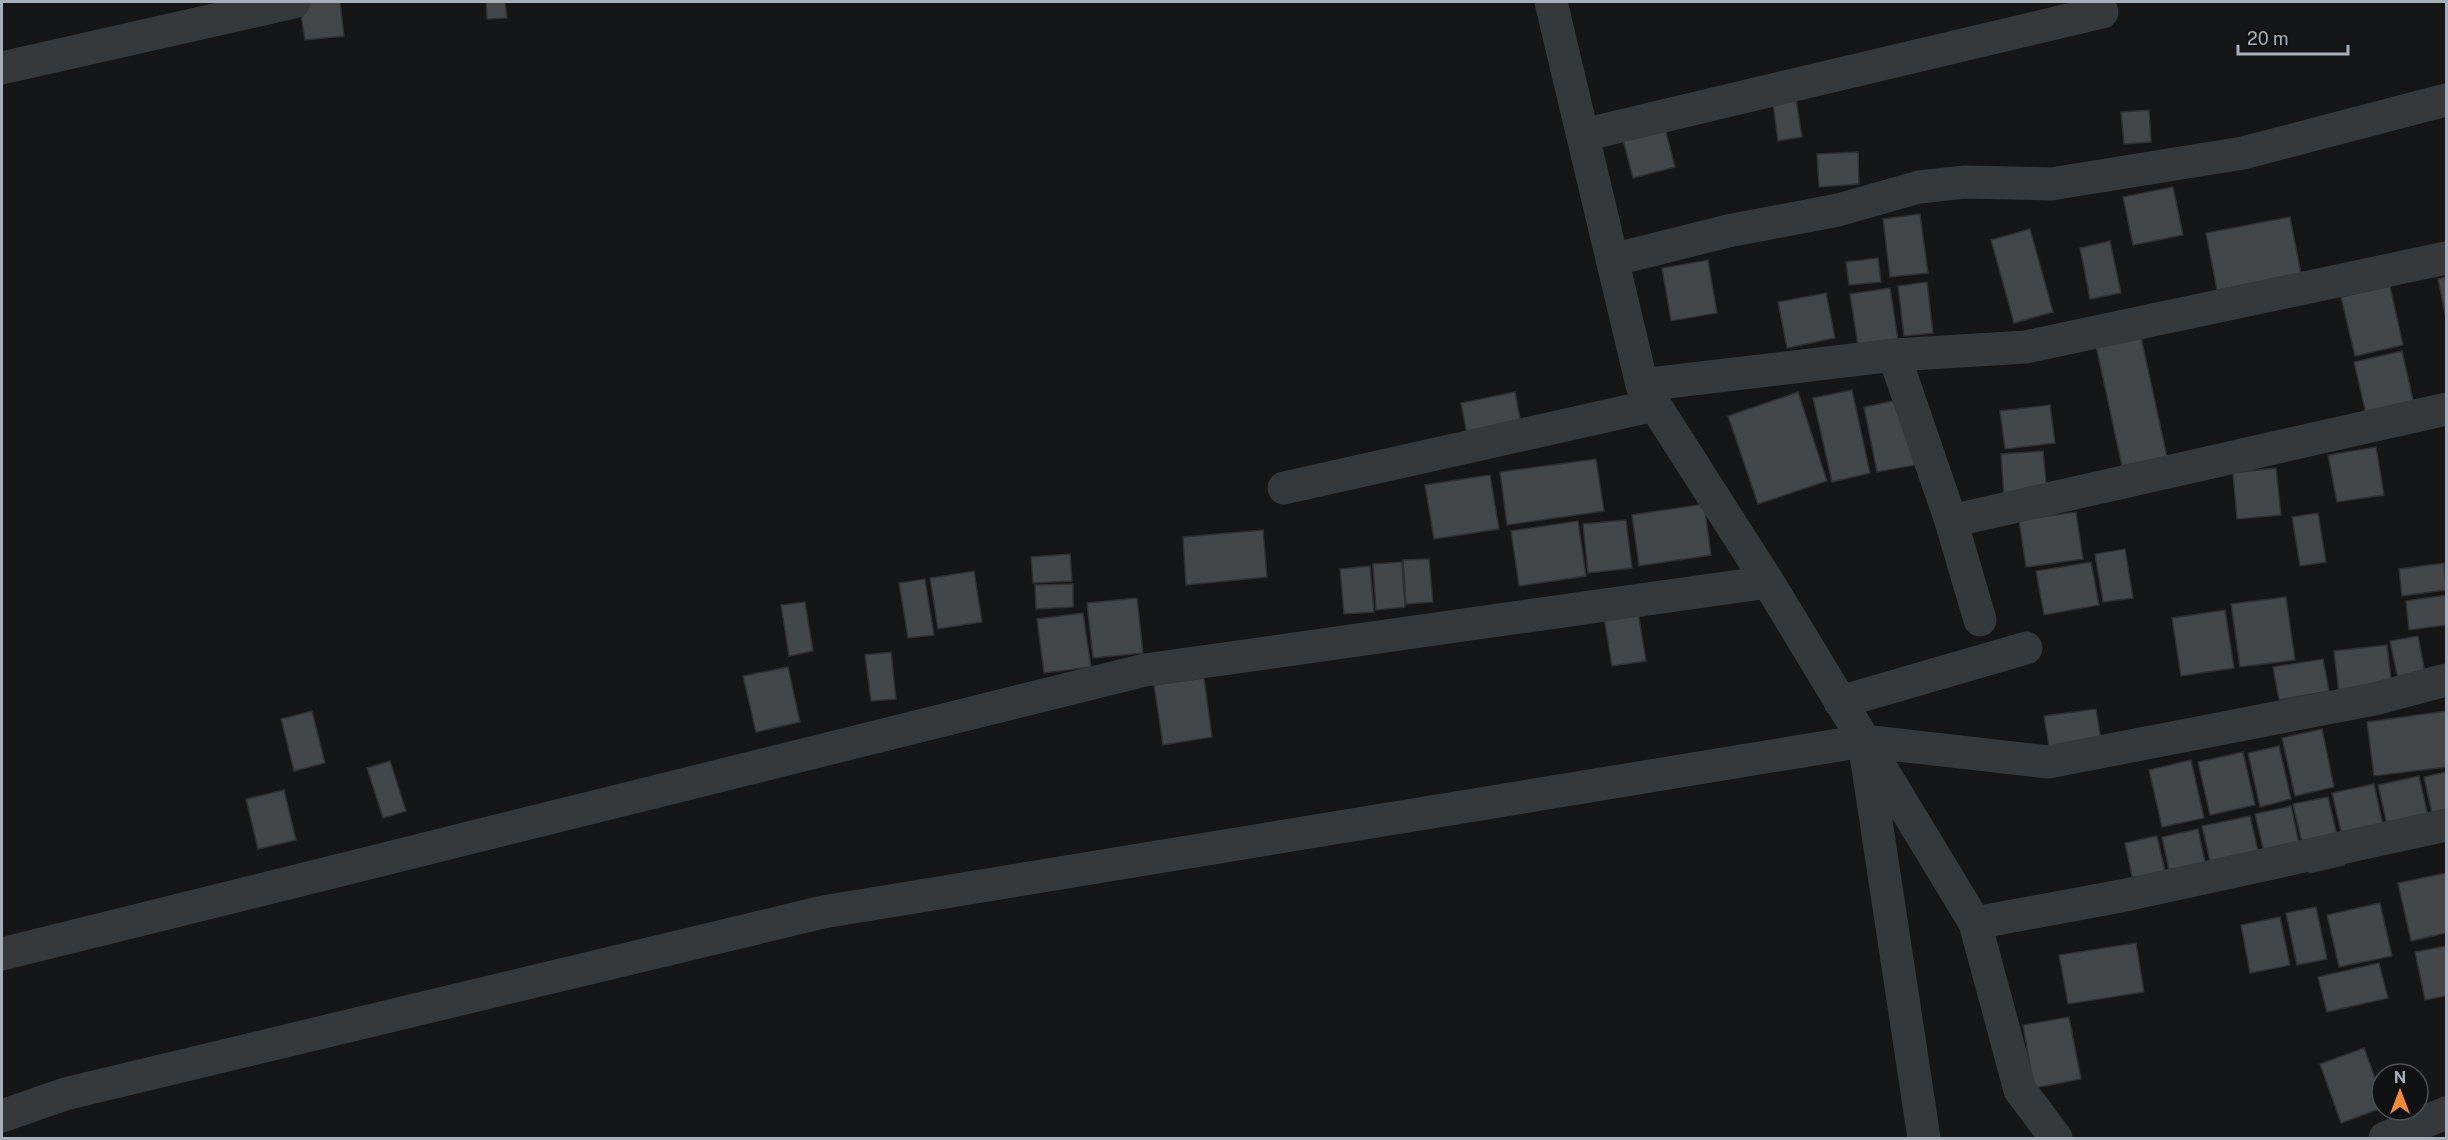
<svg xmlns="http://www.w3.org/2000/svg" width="2448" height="1140" viewBox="0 0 2448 1140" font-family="'Public Sans',sans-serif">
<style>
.building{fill:#44474a;stroke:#2f3033;stroke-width:1.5}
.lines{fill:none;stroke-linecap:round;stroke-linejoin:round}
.minor{stroke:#36393c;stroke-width:33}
</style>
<rect width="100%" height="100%" fill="#151617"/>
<path class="building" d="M299,2h41l4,34 -39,4z
M486,2h19l2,16 -20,1z
M1795,93l7,44 -24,4 -6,-45z
M2149,110l2,32 -27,2 -3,-32z
M1662,117l13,50 -42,11 -13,-50z
M1858,152l1,32 -40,3 -2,-33z
M2173,187l10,48 -50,10 -10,-48z
M1920,214l8,59 -38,4 -7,-58z
M2290,217l11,57 -84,16 -11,-57z
M2030,229l23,83 -39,11 -23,-83z
M2110,241l11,52 -31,6 -10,-51z
M1878,258l3,24 -32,3 -3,-23z
M1708,260l9,53 -46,8 -9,-53z
M2446,277v41l-8,-39z
M1927,282l6,51 -29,3 -6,-50z
M2390,286l13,59 -48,11 -14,-59z
M1890,288l8,52 -40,6 -8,-52z
M1826,293l9,45 -48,10 -9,-46z
M2141,337l26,120 -45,9 -26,-120z
M2402,351l12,53 -48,10 -12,-52z
M1852,390l18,83 -38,9 -19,-84z
M1515,392l6,32 -54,11 -6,-32z
M1798,392l29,89 -69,23 -30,-88z
M1902,399l13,66 -38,7 -13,-65z
M2050,405l5,38 -50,6 -5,-38z
M2376,447l8,48 -47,7 -9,-47z
M2043,451l4,42 -43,4 -3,-43z
M1596,459l8,52 -97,14 -7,-53z
M2276,468l5,47 -44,4 -4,-46z
M1490,475l9,54 -65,10 -9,-54z
M1704,504l7,51 -72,11 -7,-51z
M2076,512l7,47 -57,8 -7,-47z
M2318,513l8,49 -26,4 -8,-49z
M1626,520l6,48 -44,5 -5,-49z
M1578,521l8,55 -67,10 -8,-55z
M1263,530l4,47 -81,8 -3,-48z
M2125,549l8,49 -30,4 -8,-48z
M1070,554l2,27 -39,2 -2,-26z
M1429,559l4,43 -27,2 -3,-44z
M1402,562l3,45 -29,3 -3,-46z
M2091,562l8,43 -55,10 -8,-44z
M2444,563l2,27 -44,6 -3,-27z
M1370,566l4,46 -30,2 -4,-45z
M974,571l8,51 -44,7 -8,-51z
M925,579l9,56 -26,3 -9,-55z
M1073,584v23l-37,2 -1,-24z
M2446,595v30l-37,5 -3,-29z
M2286,597l9,63 -55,7 -9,-63z
M1137,598l6,55 -50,5 -6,-55z
M805,602l8,49 -24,5 -8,-51z
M1637,605l9,56 -34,5 -9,-55z
M2225,610l9,58 -53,8 -9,-58z
M1083,613l8,54 -47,6 -7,-54z
M2418,636l8,42 -27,6 -9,-43z
M2387,645l5,43 -53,5 -5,-42z
M891,652l5,47 -25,2 -6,-46z
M2323,659l6,32 -50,9 -6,-33z
M788,667l12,55 -44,10 -13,-56z
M1204,678l8,59 -49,8 -9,-60z
M2096,709l6,37 -52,7 -6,-37z
M312,711l13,52 -31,8 -13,-52z
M2446,711v56l-72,9 -7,-54z
M2322,729l12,58 -39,9 -13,-58z
M2279,746l12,53 -31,8 -12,-54z
M2243,752l12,53 -45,10 -12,-53z
M2191,760l13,58 -42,9 -13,-57z
M390,761l16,50 -23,7 -16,-50z
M2446,772v62l-9,2 -13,-59z
M2419,776l15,66 -41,9 -15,-66z
M2374,784l15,69 -41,9 -16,-69z
M284,790l12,50 -38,9 -12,-50z
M2328,797l16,68 -35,8 -16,-69z
M2291,806l14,65 -35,8 -15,-65z
M2250,816l14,61 -48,10 -14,-61z
M2198,829l13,61 -36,8 -13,-61z
M2157,836l14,62 -33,7 -13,-62z
M2446,873v60l-35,8 -13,-58z
M2380,903l12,53 -53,11 -12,-52z
M2316,907l11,52 -30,6 -11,-52z
M2280,917l10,48 -40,8 -9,-48z
M2136,943l8,49 -76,12 -9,-49z
M2446,946v50l-21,4 -10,-48z
M2379,963l9,35 -61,14 -9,-35z
M2069,1017l12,62 -47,9 -11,-63z
M2364,1048l18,49v11l-41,15 -21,-59z"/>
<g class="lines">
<path class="minor" d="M1551,2l91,383 126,197 207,341 45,167 36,48
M2,68l292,-66
M1583,135l519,-123
M1612,260l116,-29 110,-21 81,-23 46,-5 86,2 192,-31 203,-53
M1894,355l57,166 29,99
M1642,385l252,-30 132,-8 420,-89
M1284,488l371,-83
M1951,521l495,-112
M1840,702l186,-54
M1866,755l58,383
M1975,923l146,-27 325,-71
M2,954l1143,-284 623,-88
M2,1116l63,-22 758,-182 1040,-171 185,21 326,-63 72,-19
M2385,1138l61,-25"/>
</g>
<rect width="2448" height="1140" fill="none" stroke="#a7b0b8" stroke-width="6"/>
<g transform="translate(2400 1092)"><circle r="28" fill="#101112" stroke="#4c5154" stroke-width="1.5"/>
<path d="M0-4.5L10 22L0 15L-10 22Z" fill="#f28b33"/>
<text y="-9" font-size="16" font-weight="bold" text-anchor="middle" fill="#a7b0b8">N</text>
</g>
<path d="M2238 45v9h110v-9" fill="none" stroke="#a7b0b8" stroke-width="3"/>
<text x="2247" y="45" font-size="18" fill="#a7b0b8" stroke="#101112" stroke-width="4.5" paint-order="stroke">20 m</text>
</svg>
